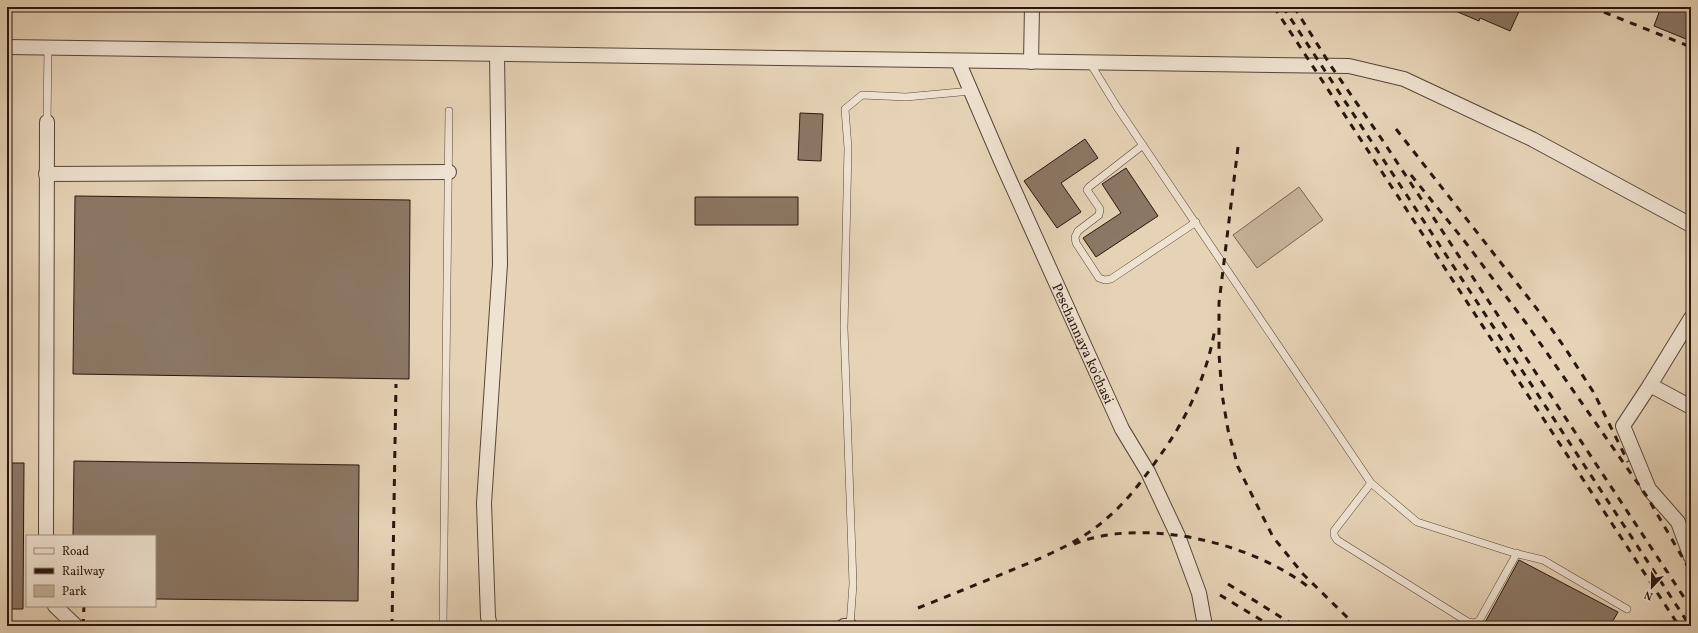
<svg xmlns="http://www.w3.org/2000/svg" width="1698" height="633" viewBox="0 0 1698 633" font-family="Vollkorn,serif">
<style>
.green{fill:#c6b399;stroke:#776454}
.building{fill:#8b7865;stroke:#28160e}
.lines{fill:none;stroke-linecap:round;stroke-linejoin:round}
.lane-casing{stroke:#584538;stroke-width:8}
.street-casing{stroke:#584538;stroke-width:16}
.lane{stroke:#efe2d0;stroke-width:7}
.street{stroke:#efe2d0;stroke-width:14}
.rail{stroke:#28160e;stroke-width:3;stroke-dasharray:7 7;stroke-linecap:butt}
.labels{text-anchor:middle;stroke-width:3.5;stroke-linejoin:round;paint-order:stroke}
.street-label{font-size:14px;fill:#28160e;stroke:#efe2d0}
</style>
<rect width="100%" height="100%" fill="#e6d3b6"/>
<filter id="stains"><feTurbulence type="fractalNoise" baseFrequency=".005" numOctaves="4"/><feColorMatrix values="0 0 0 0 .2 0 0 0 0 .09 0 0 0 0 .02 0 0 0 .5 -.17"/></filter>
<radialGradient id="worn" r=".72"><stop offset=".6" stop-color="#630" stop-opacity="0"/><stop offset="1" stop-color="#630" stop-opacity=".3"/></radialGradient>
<path class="green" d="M1299,187l24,33 -66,48 -24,-33z"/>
<path class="building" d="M1446,7h75l-11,24 -30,-13 -1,3z
M1661,7h30v34l-37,-15z
M800,113l23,1 -2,47 -23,-1z
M1085,139l13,19 -37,25 20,29 -24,16 -33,-47z
M1126,168l32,48 -62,41 -13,-19 38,-25 -19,-29z
M75,196l335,4 -1,179 -336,-5z
M695,197h103v28h-103z
M74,461l285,4 -1,136 -203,-2v-63h-82z
M7,463h17l-1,146h-16z
M1519,560l99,52 -8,14h-127z"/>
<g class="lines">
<defs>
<path id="lane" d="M1090,63l27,44 254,376 46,39 97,31 29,7 84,49
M47,122l1,-75
M1143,145l-54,42 -2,3 13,19 -1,6 -21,16 -3,6 1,6 23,35 6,2 6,-1 85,-57
M1371,483l-37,48v4l3,5 131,82 6,1 5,-2 38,-68
M443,626l6,-515
M850,626l3,-42 -9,-256 4,-180 -3,-39 17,-14 44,2 65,-6"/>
<g id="street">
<path d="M7,47l1342,19 55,13 128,60 159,86"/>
<path id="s1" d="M958,61l43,100 121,268 26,43 30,64 21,57 6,33"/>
<path d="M1031,62l1,-55"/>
<path d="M46,174l403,-2"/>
<path d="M1691,318l-41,67 -27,41 26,63 29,33 13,35"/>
<path d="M1650,385l41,22"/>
<path d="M46,536l1,-414"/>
<path d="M55,606l21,20"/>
<path d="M490,626l-2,-9 -4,-114 16,-239 -3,-210"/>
<path d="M844,626h6"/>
</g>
</defs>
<use href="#lane" class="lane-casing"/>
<use href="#street" class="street-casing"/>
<use href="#lane" class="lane"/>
<use href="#street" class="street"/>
<path class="rail" d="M1274,7l405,619
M1283,7l407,619
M1294,7l37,59 50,72 310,470
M1591,7l100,40
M1396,129l145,185 24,34 29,45 34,69
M1238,147l-19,156v51l3,40 6,36 10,37 35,70 30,37 53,52
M1411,175l55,68 60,80 120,172 45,77
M1074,544c70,-28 180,-1 237,45
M1228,584l67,42
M1220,595l51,31
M918,608c30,-12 60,-24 89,-36 34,-14 71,-28 99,-53 23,-19 41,-45 58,-69 25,-36 44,-78 51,-122
M83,626l1,-20
M392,626l4,-242"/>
</g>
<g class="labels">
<g class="street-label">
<text dy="5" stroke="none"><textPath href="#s1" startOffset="309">Peschannaya ko'chasi</textPath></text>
</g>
</g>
<rect width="1698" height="633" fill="none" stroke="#e6d3b6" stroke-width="24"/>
<rect x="8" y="8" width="1682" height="617" fill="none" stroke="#28160e" stroke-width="2"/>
<rect x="12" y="12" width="1674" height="609" fill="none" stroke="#28160e"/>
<rect x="26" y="535" width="130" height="72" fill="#efe2d0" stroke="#9f9082"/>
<rect x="34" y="548" width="20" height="6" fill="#efe2d0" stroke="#9f9082"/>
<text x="62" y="555" font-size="12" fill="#28160e">Road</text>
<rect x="34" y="568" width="20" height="6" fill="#28160e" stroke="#9f9082"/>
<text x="62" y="575" font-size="12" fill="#28160e">Railway</text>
<rect x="34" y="585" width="20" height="12" fill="#c6b399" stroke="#9f9082"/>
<text x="62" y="595" font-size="12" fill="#28160e">Park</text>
<g transform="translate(1652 587) rotate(202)" stroke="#efe2d0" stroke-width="3" paint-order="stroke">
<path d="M0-3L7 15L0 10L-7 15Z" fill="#28160e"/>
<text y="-6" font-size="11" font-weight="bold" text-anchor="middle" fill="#28160e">N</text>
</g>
<rect width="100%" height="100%" filter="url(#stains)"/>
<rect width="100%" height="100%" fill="url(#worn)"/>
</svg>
